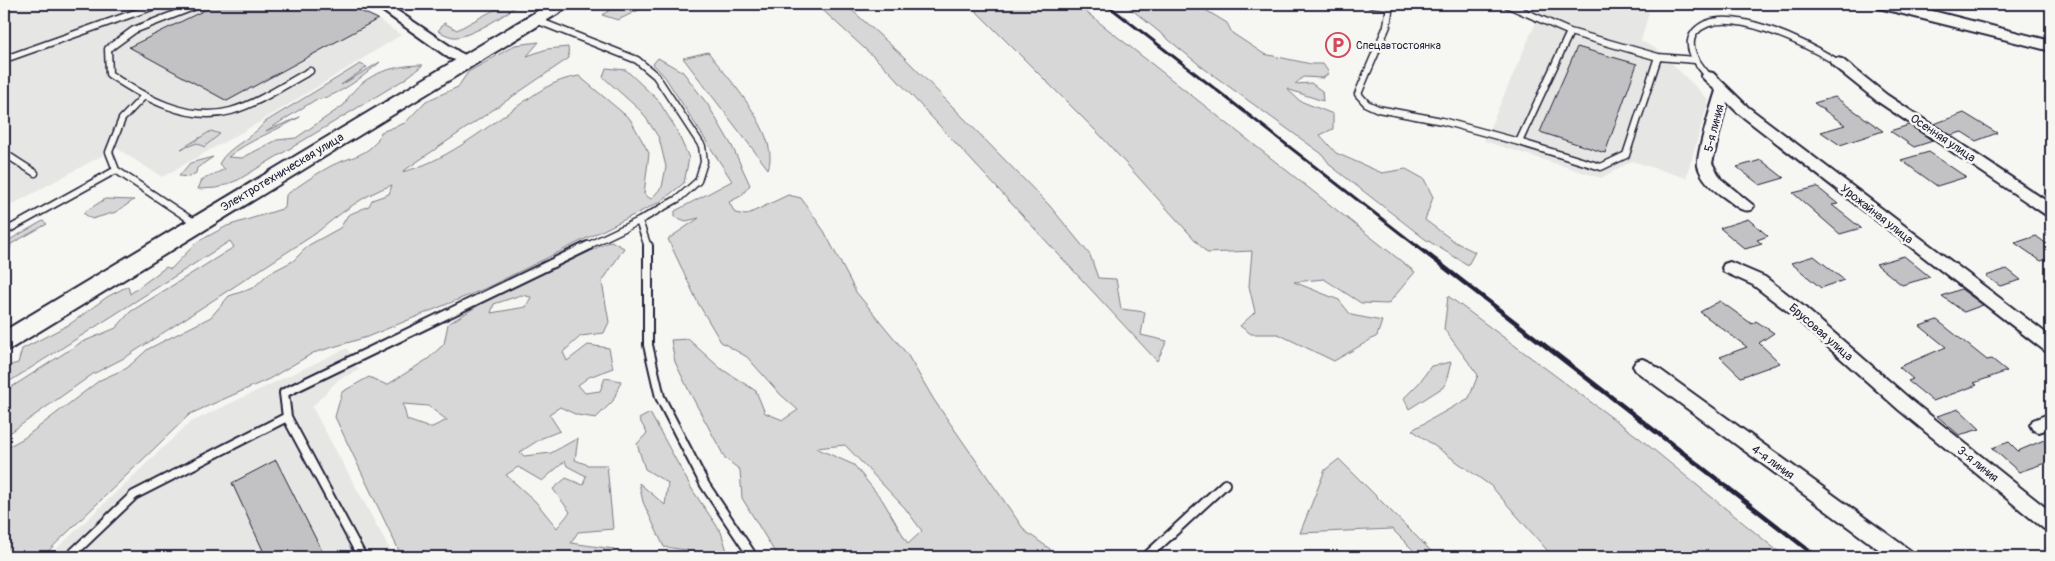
<svg xmlns="http://www.w3.org/2000/svg" width="2055" height="561" viewBox="0 0 2055 561" font-family="Pangolin,sans-serif">
<style>
.built{fill:#e6e6e4}
.green{fill:#d7d7d7;stroke:#7c7c89;fill-rule:evenodd}
.building{fill:#c2c2c4;stroke:#22223b}
.lines{fill:none;stroke-linecap:round;stroke-linejoin:round}
.lane-far1-casing{stroke:#22223b;stroke-width:9}
.lane-casing{stroke:#22223b;stroke-width:12}
.street-casing{stroke:#22223b;stroke-width:4}
.secondary-casing{stroke:#22223b;stroke-width:4}
.lane-far1{stroke:#f6f6f2;stroke-width:6}
.lane{stroke:#f6f6f2;stroke-width:8}
.street{fill:#f6f6f2;fill-rule:evenodd}
.secondary{fill:#f6f6f2;fill-rule:evenodd}
.rail-far1{stroke:#22223b;stroke-width:3}
.rail{stroke:#22223b;stroke-width:4.5}
.labels{text-anchor:middle;stroke-width:5;stroke-linejoin:round;paint-order:stroke}
.far-poi-label{font-size:11px;fill:#22223b;stroke:#f6f6f2;text-anchor:start}
.street-label{font-size:12px;fill:#22223b;stroke:#f6f6f2}
</style>
<rect width="100%" height="100%" fill="#f6f6f2"/>
<filter id="ink" filterUnits="userSpaceOnUse"><feTurbulence type="fractalNoise" baseFrequency=".02" numOctaves="2"/><feDisplacementMap in="SourceGraphic" scale="10" xChannelSelector="R" yChannelSelector="G"/><feConvolveMatrix kernelMatrix="1 2 1 2 8 2 1 2 1" color-interpolation-filters="sRGB"/></filter>
<g filter="url(#ink)">
<path class="built" d="M4,4h341l33,15 23,16 -141,87 -98,55 -46,-29 -112,61z
M1544,4h74l31,8 -8,29 16,8 52,51 -23,78 -54,-17 -31,17 -117,-37z
M347,348l12,22 -20,9 -27,28 82,150h-346l141,-134z"/>
<path class="green" d="M505,4h14c-12,10 -51,35 -66,33 -5,-1 -11,-4 -15,-6l6,-8 13,7z
M619,4h32l-33,16 -16,-5z
M816,4h29l58,52 146,149 41,50 8,23 18,1 5,30 24,3 -4,23 26,6 -10,20 -269,-291z
M969,4h107l339,268 -27,32 -27,-1 -37,-24 -30,3 45,18 12,15 31,6 -5,15 -43,25 -56,-27h-27l-11,-8 15,-14 -6,-26 3,-35 -45,2 -107,-118z
M1125,4h61l18,5 23,14 5,10 32,21 47,10h12l6,9 -6,5 -20,-1 -8,7 16,-1 11,8 1,10 -36,-12 13,12 33,13v15l-13,6 16,18 46,20 24,-4 18,10 9,18 -8,23 30,22 20,10 -7,13 -43,-26 -94,-73 -9,-12 -120,-87z
M539,42l-12,14 20,-7 21,-2 1,11 -167,114c42,-10 78,-40 113,-64 22,-15 37,-28 64,-32l51,43 19,34 -5,41 7,5 11,-12 4,-20 -7,-29 -17,-26 -39,-35 3,-9 20,2 32,30 17,27 14,31 -5,25 -24,19 -176,87 -117,48 -54,16 -44,26 -79,35 -148,143h-38v-108l20,-11 76,-58 27,-12 21,-19 63,-32 18,-21 24,-8 15,-14 25,-13 16,-16 31,-17 8,-13 21,-9 3,-6 17,-6 3,-9c-29,10 -54,30 -77,49l-189,123 -33,17 -89,63v-45l76,-49 36,-15 14,-16 104,-65 -4,-6 -226,144v-18l14,-4 4,-14 48,-25 37,-27 21,-11 2,8 36,-27 5,2 26,-27 30,-16 58,-18 1,-13c14,-10 28,-20 43,-28 20,-11 43,-10 52,-35l24,-9 21,-22 32,-14 10,-15 25,-14 22,-13z
M708,52c20,26 73,83 60,117l-85,-111z
M658,58l25,14 25,33 24,41 18,39 -9,11 -12,6 6,11 11,2 42,-20 13,3 23,33 32,61 51,62 27,46 91,131 25,18 1,8h-210l-12,-6 4,6h-52l-7,-6 -32,-53 -2,-28 -15,-12 -35,-65 -15,-31 -4,-22 17,-1 32,29 36,23 9,22 18,7 15,-10 -18,-16 -33,-37 -26,-15 -23,-39 -30,-64 31,-21 -13,3 -11,-4v-6l57,-30 -67,-104 -12,-13zM845,445l60,63 17,23 -14,13 -25,-43 -29,-36 -38,-17z
M380,62c-17,15 -43,35 -65,38l-49,31 34,-14c-24,14 -51,23 -72,40l14,1 35,-18 19,-2 48,-33c15,-30 48,-40 79,-40l-18,14 -167,101 -21,8 -19,1 4,-9 23,-11 -6,-5c8,-17 33,-25 46,-42l95,-58 7,3 -26,18z
M211,131l9,3 -16,13 -7,-4 -16,6z
M213,157l-16,11 -1,5 -7,4 -10,-1 11,-13z
M105,199l29,1 -18,12 -24,7 -9,-6z
M43,221l4,3 -36,20 -2,8 -5,2v-11z
M611,241l13,7 -22,34 7,40 -5,11 -23,3 -18,16 4,9 21,-16 21,3 4,20 -24,9 -11,8 7,8 15,-2 5,-13 16,3 -8,20 -17,17 -19,-3 -17,-8 -11,7 11,17 -18,7 -22,14 4,4 27,-3 27,-15 -3,22 13,5h19l6,64 -35,3 -7,11 43,6 -4,8h-208l-67,-140 7,-25 27,-15 18,8 41,-26 16,-15 4,-20 39,-24zM521,295l10,2 -5,10 -35,6 3,-9zM403,404l25,2 19,14 -17,8 -23,-8zM565,461l2,5 19,10 -3,9 -17,-7 -13,11 17,23 -13,16 -22,-27 -29,-26 12,-8 24,14z
M1448,296l190,141 147,120h-232l-62,-71 -79,-56 57,-32 9,-23 -34,-46z
M1451,362l-6,24 -36,23 -5,-11 15,-15 12,-17z
M650,413l43,78 28,41 8,25h-38l-4,-7 -23,-3 -21,-45 -4,-19 26,22 3,-22 -23,-14 -8,-25 10,-11 -8,-14z
M1339,459l98,98h-17l-28,-28 -92,4 25,-63z"/>
<path class="building" d="M217,4h128l33,15 -151,82 -98,-54z
M1577,47l60,17 -32,89 -65,-21z
M1835,97l48,34 -43,14 -19,-13 24,-7 -31,-22z
M1964,113l33,20 -21,8 -14,-9 -11,3 -17,-11z
M1909,125l24,16 -19,6 -24,-16z
M1929,152l37,25 -29,9 -36,-26z
M1761,160l23,18 -24,7 -23,-18z
M1817,187l21,17 -6,1 29,23 -21,6 -47,-41z
M1748,219l20,17 -11,4 5,4 -17,5 -25,-21z
M2036,236l15,11v11l-10,3 -26,-18z
M1814,256l30,24 -23,8 -30,-25z
M1904,256l26,21 -28,8 -26,-21z
M2007,269l14,11 -21,6 -14,-10z
M1961,289l18,13 4,3 -19,7 -22,-16z
M1720,301l32,23 4,-3 18,12 -15,10 21,20 -39,14 -21,-20 27,-10 -47,-35z
M1937,320l50,40 5,-1 15,12 -33,12 3,2 -44,16 -25,-20 5,-2 -14,-12 47,-20 -26,-21z
M1959,409l21,20 -21,6 -22,-19z
M2044,440l7,6v15l-32,11 -27,-24 17,-6 9,9z
M276,460l49,97h-59l-34,-74z"/>
<g class="lines">
<defs>
<path id="lane-far1" d="M201,4l-67,26 -26,19 1,25c34,23 79,49 122,37 28,-8 53,-26 79,-40
M1370,4l20,2
M1390,4l-3,22 -29,68 9,10 11,5 64,12 77,21
M1506,4l64,28
M536,20l101,40 19,16 46,70 2,16 -6,19 -19,17 -40,23 -54,26
M1570,32l88,25 -32,98 -25,12 -82,-25z
M1658,57l37,3
M5,59l155,-55
M1708,76c-9,-11 -25,-29 -13,-44 28,-32 113,13 142,30
M143,97l-21,22 -13,33 7,18 81,54
M4,153l31,20
M639,221l9,26
M4,232l112,-62"/>
<path id="lane" d="M648,246v99l12,52 45,88 48,72
M69,557l65,-62 153,-78
M362,557l-75,-140 -3,-24 304,-147
M1146,557l79,-73"/>
<path id="street" d="M373,4h14l72,48 16,8 -7,4 -19,-6z
M1837,58l5,1 45,36 164,109v12l-5,-1 -169,-114 -45,-36 -2,-3 2,-3z
M1708,72l5,1 35,34 303,230v15l-6,-1 -307,-238 -11,-11 -15,61 9,16 33,27 -3,4c-10,2 -15,-4 -23,-10 -12,-8 -26,-19 -30,-34 -2,-10 14,-63 18,-75l-15,-15z
M1730,262l35,15 38,29 108,94 140,112v19l-7,-2 -145,-119 -108,-96 -38,-29 -29,-13 -2,-4 2,-4z
M1642,359l6,2 263,190 3,6h-25l-253,-186 -3,-5 3,-5z
M2051,413v15l-12,4 -6,-2 -3,-5 3,-5z"/>
<path id="secondary" d="M549,4h21l-3,4 -555,340 -8,3v-20z
M1876,4h29l146,37v10l-172,-43z"/>
</defs>
<use href="#lane-far1" class="lane-far1-casing"/>
<use href="#lane" class="lane-casing"/>
<use href="#street" class="street-casing"/>
<use href="#secondary" class="secondary-casing"/>
<use href="#lane-far1" class="lane-far1"/>
<use href="#lane" class="lane"/>
<use href="#street" class="street"/>
<use href="#secondary" class="secondary"/>
<path class="rail-far1" d="M1106,4l312,243"/>
<path class="rail" d="M1417,246l400,311"/>
</g>
</g>
<defs>
<symbol id="parking-ring" viewBox="-11 -11 22 22"><circle r="9.5" fill="#f6f6f2" stroke="#d1495b" stroke-width="1.5"/><path d="M-3.5-5.5H1a3.5 3.5 0 0 1 0 7H-1V5.5H-3.5ZM-1-3.4V-.6H.8a1.4 1.4 0 0 0 0-2.8Z" fill="#d1495b"/></symbol>
</defs>
<g fill-rule="evenodd">
<use href="#parking-ring" x="1324" y="31" width="28" height="28"/>
</g>
<g class="labels">
<g class="far-poi-label">
<text x="1356" y="49">Спецавтостоянка</text>
</g>
<g class="street-label">
<text transform="translate(1714 128) rotate(-76)" y="4">5-я линия</text>
<text transform="translate(1943 138) rotate(34)" y="4">Осенняя улица</text>
<text transform="translate(282 172) rotate(-31)" y="4">Электротехническая улица</text>
<text transform="translate(1877 214) rotate(38)" y="4">Урожайная улица</text>
<text transform="translate(1821 332) rotate(41)" y="4">Брусовая улица</text>
<text transform="translate(1773 462) rotate(36)" y="4">4-я линия</text>
<text transform="translate(1978 464) rotate(39)" y="4">3-я линия</text>
</g>
</g>
<rect width="2055" height="561" fill="none" stroke="#f6f6f2" stroke-width="20"/>
<rect x="10" y="10" width="2035" height="541" fill="none" stroke="#22223b" stroke-width="2" filter="url(#ink)"/>
</svg>
